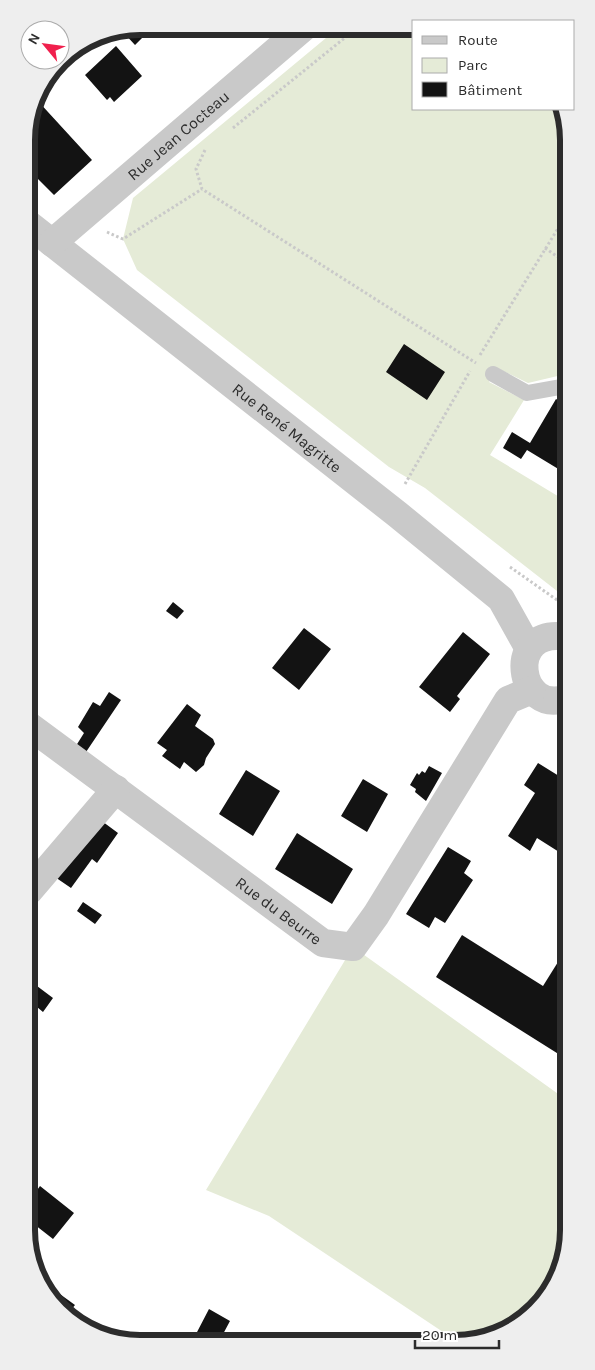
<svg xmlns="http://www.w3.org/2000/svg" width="595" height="1370" viewBox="0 0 595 1370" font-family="Karla,sans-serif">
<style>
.green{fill:#e5ebd7}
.building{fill:#131313}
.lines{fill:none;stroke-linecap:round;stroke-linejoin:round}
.path{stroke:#c9c9c9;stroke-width:3;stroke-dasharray:2.5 2.5;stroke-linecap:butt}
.lane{stroke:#c9c9c9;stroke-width:16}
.street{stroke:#c9c9c9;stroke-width:28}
.labels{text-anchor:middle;stroke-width:5;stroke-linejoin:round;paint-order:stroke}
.street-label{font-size:16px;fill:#2c2c2c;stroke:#fff}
.rim{fill:none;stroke:#2c2c2c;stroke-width:6}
</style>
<rect width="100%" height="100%" fill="#fff"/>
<path class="green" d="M338,28h76v81h150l1,2 1,263 -38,9 -31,-15 -8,14 35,18 -34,55 76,46v97l-141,-110 -36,-21 -252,-197 -14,-31 10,-41z
M353,947l215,154v137l-27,67 -57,35h-29l-186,-124 -63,-26z"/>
<path class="building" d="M139,26l7,8 -11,11 -12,-13 1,-3z
M116,46l26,30 -28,26 -4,-5 -3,3 -22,-25z
M37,100l55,60 -38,35 -25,-25 1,-1 -3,-4v-33l8,-30z
M404,344l41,28 -18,28 -41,-28z
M556,399l10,6v55l-6,10 -33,-20 -6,9 -18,-11 9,-16 18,11z
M173,602l11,9 -7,8 -11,-8z
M304,628l27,21 -32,41 -27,-22z
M463,632l27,22 -33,42 3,3 -10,13 -31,-25z
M109,692l12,8 -37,55 -10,-6 10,-16 -6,-6 15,-25 7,4z
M187,704l14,11 -6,11 18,13 2,5 -9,14 -2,7 -8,7 -12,-10 -4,7 -18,-13 5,-6 -10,-7z
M538,763l29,18v76l-30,-19 -7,13 -22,-15 27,-43 -11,-8z
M429,766l13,7 -16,28 -11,-9 1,-3 -6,-4 7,-12 2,2 3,-4 3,2z
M246,770l34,21 -27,45 -34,-22z
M363,779l25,15 -21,38 -26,-16z
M95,816l23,17 -21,30 -5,-4 -21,29 -19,-13z
M297,833l56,36 -21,35 -57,-35z
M448,847l23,14 -7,12 9,7 -28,43 -10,-6 -6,11 -23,-14z
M83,902l19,13 -7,9 -18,-13z
M462,935l81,51 25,-40v114l-132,-83z
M29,980l24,18 -10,14 -6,-5 -8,10z
M40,1186l34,27 -21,26 -23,-18v-21z
M46,1284l29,21 -9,11 -1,-1z
M209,1309l21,12 -8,15 9,5h-21l-14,-7z"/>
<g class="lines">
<path class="path" d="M233,128l124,-100
M205,150l-9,19 6,20 274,174
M107,232l16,7 79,-50
M545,248l20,14
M480,355l85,-138
M405,484l65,-113
M510,567l57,40"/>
<path class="lane" d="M493,374l34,19 39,-7"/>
<g class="street">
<path id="s1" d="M27,223l370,291 104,85 28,50"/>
<path id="s2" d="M52,243l252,-216"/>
<path d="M567,637c-64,-11 -49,80 0,61"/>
<path id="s3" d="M28,725l295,218 30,4 23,-32 132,-215 24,-10"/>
<path d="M29,891l87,-102"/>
</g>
</g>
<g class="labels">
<g class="street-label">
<text dy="6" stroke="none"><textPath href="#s2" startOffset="166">Rue Jean Cocteau</textPath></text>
<text dy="6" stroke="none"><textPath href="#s1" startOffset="331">Rue René Magritte</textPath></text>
<text dy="6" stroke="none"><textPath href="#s3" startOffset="312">Rue du Beurre</textPath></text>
</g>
</g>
<path d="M0 0H595V1370H0ZM140 35H455A105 105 0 0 1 560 140V1230A105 105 0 0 1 455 1335H140A105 105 0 0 1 35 1230V140A105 105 0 0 1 140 35Z" fill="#eee" fill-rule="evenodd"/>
<path class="rim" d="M140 35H455A105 105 0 0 1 560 140V1230A105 105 0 0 1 455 1335H140A105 105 0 0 1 35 1230V140A105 105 0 0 1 140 35Z"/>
<rect x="412" y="20" width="162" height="90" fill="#ffffff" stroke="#ababab"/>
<rect x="422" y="36" width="25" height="8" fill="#c9c9c9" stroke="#ababab"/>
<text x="458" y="45" font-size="15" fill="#2c2c2c">Route</text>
<rect x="422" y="58" width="25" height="15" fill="#e5ebd7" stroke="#ababab"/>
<text x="458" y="70" font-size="15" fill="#2c2c2c">Parc</text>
<rect x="422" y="82" width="25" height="15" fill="#131313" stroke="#ababab"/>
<text x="458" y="95" font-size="15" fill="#2c2c2c">Bâtiment</text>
<g transform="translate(45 45) rotate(299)"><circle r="24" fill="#ffffff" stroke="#ababab"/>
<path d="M0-4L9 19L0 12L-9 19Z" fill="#f0204d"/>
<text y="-8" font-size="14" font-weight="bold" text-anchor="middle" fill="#2c2c2c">N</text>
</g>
<path d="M415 1340v8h84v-8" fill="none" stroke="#2c2c2c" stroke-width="2.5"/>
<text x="422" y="1340" font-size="15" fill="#2c2c2c" stroke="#ffffff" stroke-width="4" paint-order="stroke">20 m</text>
</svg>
